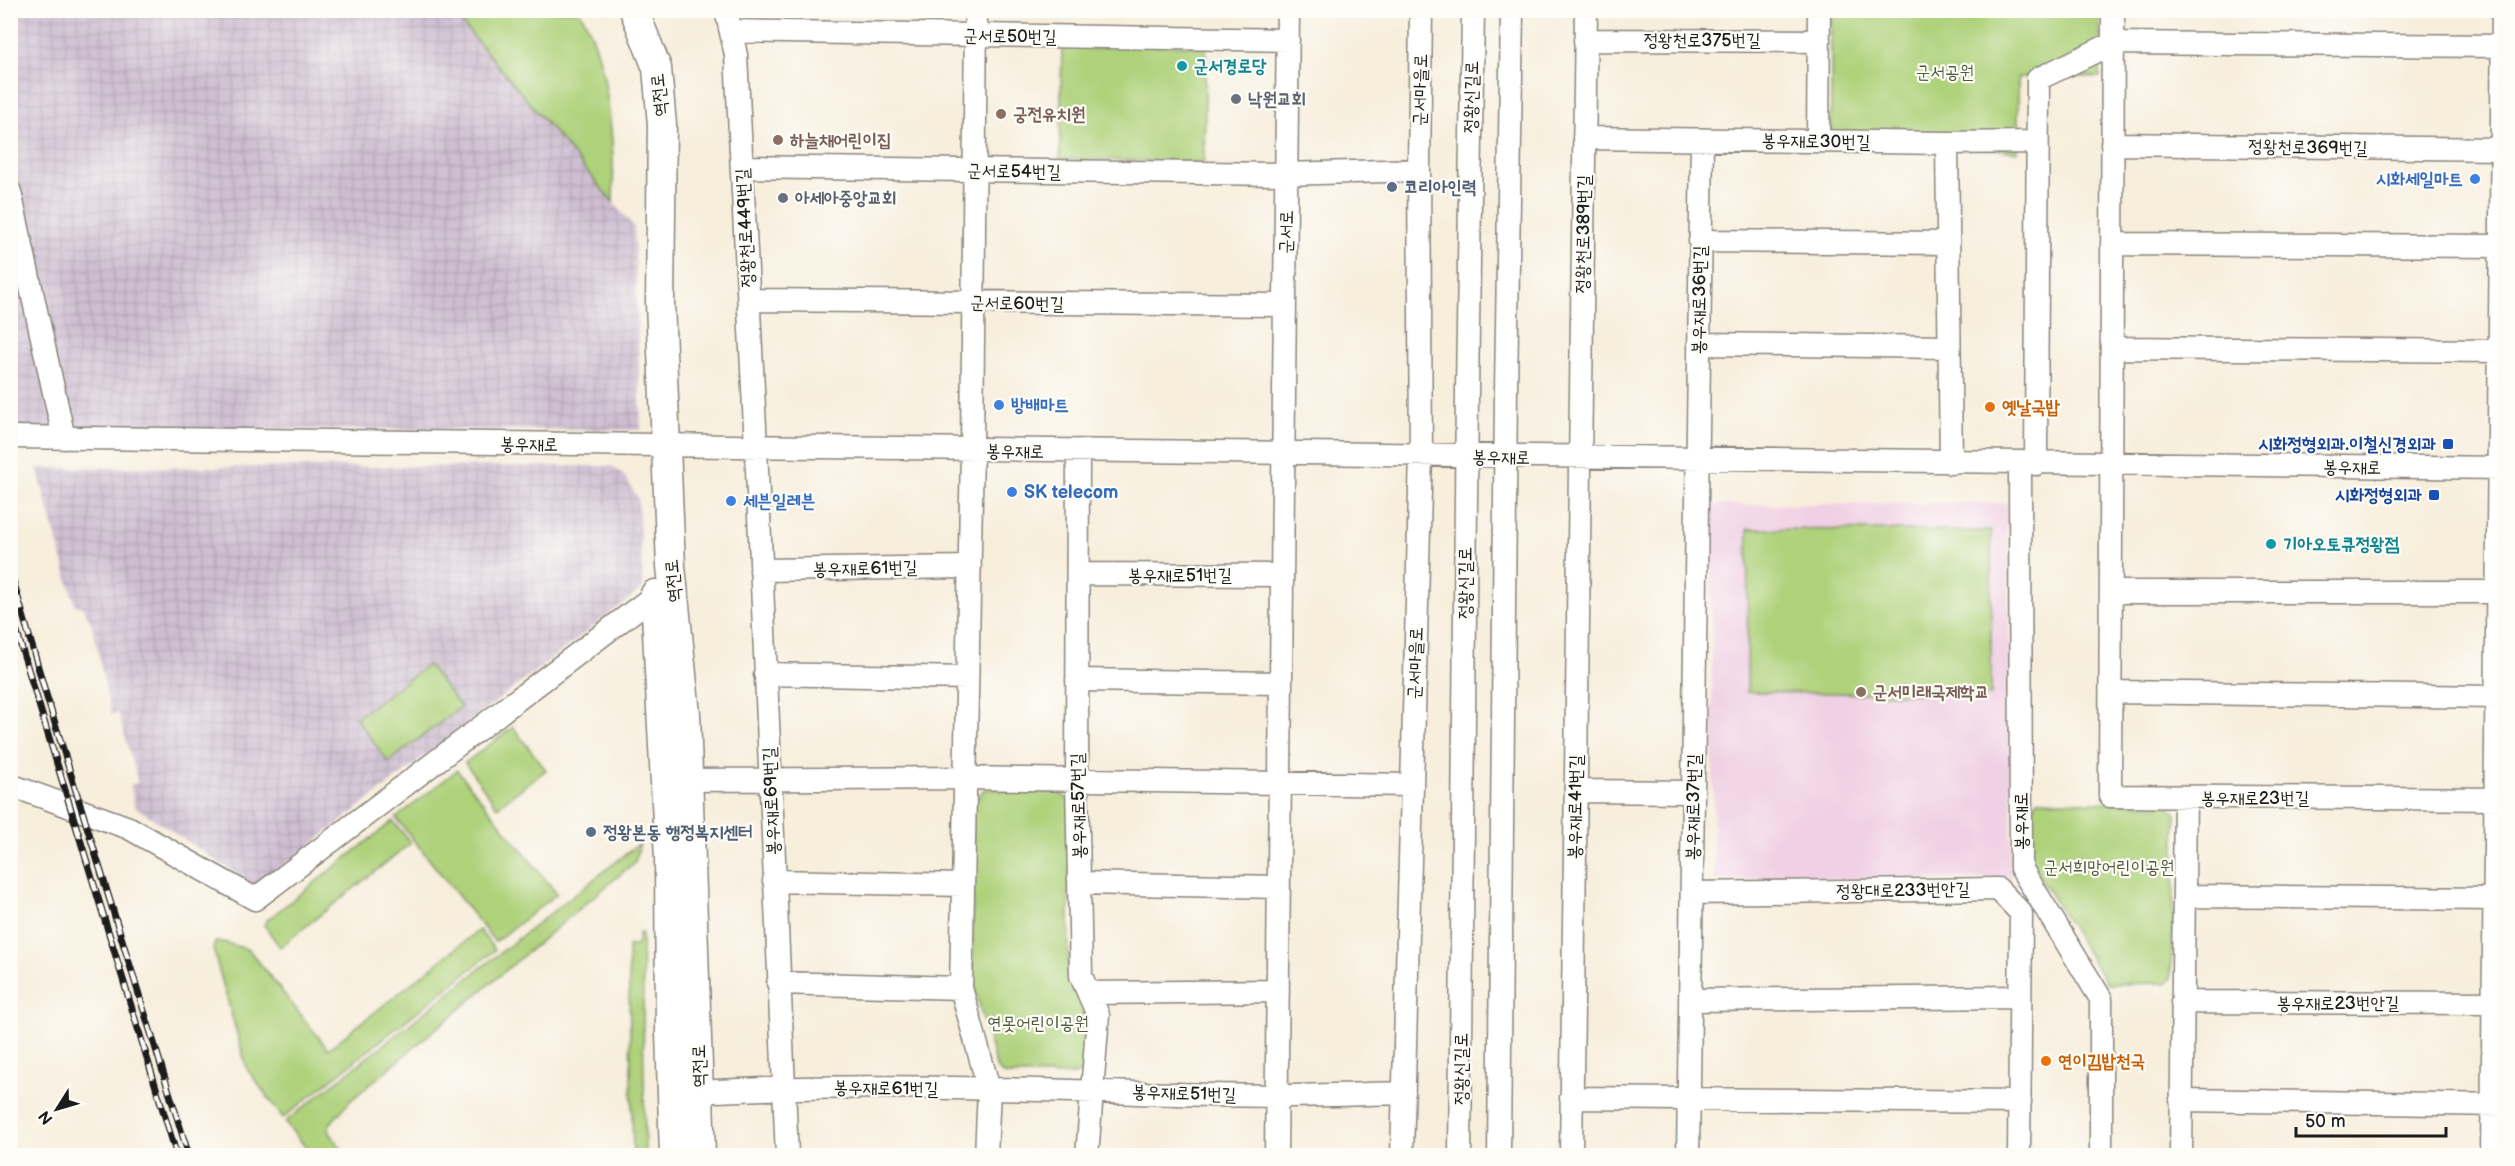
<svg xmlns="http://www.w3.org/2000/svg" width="2515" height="1166" viewBox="0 0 2515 1166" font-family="'Balsamiq Sans','Poor Story',sans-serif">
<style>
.built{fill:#f0d0e4}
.industrial{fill:url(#industrial-grid)}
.green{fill:#aed17a;stroke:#65764b;stroke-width:1.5}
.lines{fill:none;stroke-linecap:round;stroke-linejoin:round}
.minor-casing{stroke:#8a857c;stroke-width:25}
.major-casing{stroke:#8a857c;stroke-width:31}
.minor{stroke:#fff;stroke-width:22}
.major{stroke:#fff;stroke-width:28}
.rail-casing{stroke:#1c1c1c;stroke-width:7}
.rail{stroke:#fdfcf7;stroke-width:4.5;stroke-dasharray:14;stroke-linecap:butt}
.culture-dot{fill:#0f9aa8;stroke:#fdfcf7;stroke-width:2}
.worship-dot{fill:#6b7280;stroke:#fdfcf7;stroke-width:2}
.education-dot{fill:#8d6e63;stroke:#fdfcf7;stroke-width:2}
.shop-dot{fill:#3f7fe0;stroke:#fdfcf7;stroke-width:2}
.service-dot{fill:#5c6f8a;stroke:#fdfcf7;stroke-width:2}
.food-dot{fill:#e8710a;stroke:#fdfcf7;stroke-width:2}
.transit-dot{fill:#1a4fb4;stroke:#fdfcf7;stroke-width:2}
.labels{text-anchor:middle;stroke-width:4.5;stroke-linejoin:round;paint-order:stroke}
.street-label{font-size:18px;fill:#1c1c1c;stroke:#fdfcf7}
.culture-label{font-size:18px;font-weight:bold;fill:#0d838f;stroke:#fdfcf7;text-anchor:start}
.park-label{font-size:18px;fill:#4f5b3d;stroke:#fdfcf7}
.worship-label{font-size:18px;font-weight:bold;fill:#5b616d;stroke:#fdfcf7;text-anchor:start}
.education-label{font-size:18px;font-weight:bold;fill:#785e54;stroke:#fdfcf7;text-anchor:start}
.shop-label{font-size:18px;font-weight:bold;fill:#366cbe;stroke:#fdfcf7;text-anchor:start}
.service-label{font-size:18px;font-weight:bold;fill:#4e5e75;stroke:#fdfcf7;text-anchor:start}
.food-label{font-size:18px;font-weight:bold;fill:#c56008;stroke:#fdfcf7;text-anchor:start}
.transit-label{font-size:18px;font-weight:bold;fill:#164399;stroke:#fdfcf7;text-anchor:end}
</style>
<defs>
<pattern id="industrial-grid" width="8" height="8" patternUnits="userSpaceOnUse" patternTransform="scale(1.5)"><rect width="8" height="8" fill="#cebed1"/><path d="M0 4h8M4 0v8" fill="none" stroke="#b0a3b3"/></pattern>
</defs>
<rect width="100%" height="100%" fill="#fdfcf7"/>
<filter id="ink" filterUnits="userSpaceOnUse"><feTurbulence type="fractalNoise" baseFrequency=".0167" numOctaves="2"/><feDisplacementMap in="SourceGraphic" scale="12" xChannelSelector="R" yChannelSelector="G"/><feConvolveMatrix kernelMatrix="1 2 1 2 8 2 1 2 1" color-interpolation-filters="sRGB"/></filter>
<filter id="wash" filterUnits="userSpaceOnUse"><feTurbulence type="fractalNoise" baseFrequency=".008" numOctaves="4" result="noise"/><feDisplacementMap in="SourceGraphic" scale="24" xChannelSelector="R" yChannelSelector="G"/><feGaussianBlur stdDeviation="1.35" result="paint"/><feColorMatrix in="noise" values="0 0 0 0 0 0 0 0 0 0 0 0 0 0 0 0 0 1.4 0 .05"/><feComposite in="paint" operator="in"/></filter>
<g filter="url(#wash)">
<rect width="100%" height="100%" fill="#f7eedc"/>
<path class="built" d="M2007,503l5,375 -298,2 -4,-375z"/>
<path class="industrial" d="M11,11h441l182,216 7,203 -630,-1z
M612,466l13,11 13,21 5,90 -387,299 -122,-81 -3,-21 7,-3 -20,-69 -7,1 -19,-90 -10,-17 -7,-2 -38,-137z"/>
<path class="green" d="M477,11h102c30,42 36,139 34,191l-151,-179z
M1831,11h269v66h-82v75l-187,-19z
M1062,43l144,3 -2,116 -144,-3z
M1748,529l243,2v164l-244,-3z
M428,665l33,42 -73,55 -32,-44z
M513,727l33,43 -49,37 -32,-44z
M457,770l100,124 -62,48 -99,-124z
M984,789l74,3 13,9 -3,175 23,33 -2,60 -15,6h-70l-7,-6 -24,-86 -1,-178z
M2038,800l130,5 8,9 -5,164 -6,5 -58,1 -78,-124 3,-52z
M393,821l18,22 -131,104 -16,-22 3,-5z
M640,843l-5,19 -285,239 -21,24 1,8 16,22h-34l-27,-33z
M479,930l16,20 -212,168 -36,-49 -34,-120 2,-7h8l26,8 79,99z
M639,933h3l3,223 -12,-1 -5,-209h9z"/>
</g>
<g filter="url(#ink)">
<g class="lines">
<defs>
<path id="minor" d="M726,10l10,45 20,392 31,709
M976,10l-4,440 -11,538 28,101 -3,67
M2113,10l-3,786 394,3
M731,31l557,9
M1585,40l234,1
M1584,138l363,5 4,320
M1818,141l1,-131
M1947,143l90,-1
M2112,144l391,5
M742,167l544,7 133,-4
M10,192l54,246
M1700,241l248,2
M2112,244l390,2
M749,300l536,5
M1699,344l250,3
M2112,348l389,3
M10,437l2494,31
M1078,451l-1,330 4,195 17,39 -11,141
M2020,463l1,405 80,131v157
M2036,464l2,-385 75,-36 390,3
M761,570l209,-3
M1078,574l204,1
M2111,592h388
M765,674l202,4
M1077,680l204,3
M2111,692l387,5
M688,780l277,-2 446,7
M10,785l119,43 126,71 400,-304
M1576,791l117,1
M774,881l189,4
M1079,883l200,4
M1692,893l306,-4 23,24 -2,243
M2185,896l310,3
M778,983l183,5
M1090,993l188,-2
M1690,1000l330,-3
M2182,1002l312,1
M699,1092c192,-12 385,2 577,4 43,0 85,-2 128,-3
M1571,1098l449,4
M2181,1100l323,5
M1276,1156l12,-1146
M1402,1156l19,-702 -2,-284 2,-160
M1460,1156l7,-766 6,-380
M1499,1156l7,-766 6,-380
M1571,1156l15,-1146
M1688,1156l14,-1016
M2181,1156l4,-359
M2492,1156l11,-1146"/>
<path id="major" d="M634,10l23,58 5,57 -2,178 11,263 15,148 15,442
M655,594l14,265 1,173 4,124"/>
</defs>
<use href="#minor" class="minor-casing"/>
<use href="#major" class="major-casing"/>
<use href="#minor" class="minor"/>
<use href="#major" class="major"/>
<defs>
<path id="rail" d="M10,570l35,121 144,465
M10,610l167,546"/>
</defs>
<use href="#rail" class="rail-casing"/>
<use href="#rail" class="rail"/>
</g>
</g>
<g class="culture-dot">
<circle cx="1182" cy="66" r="6"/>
<circle cx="2271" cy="544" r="6"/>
</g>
<g class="worship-dot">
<circle cx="1236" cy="99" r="6"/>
<circle cx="783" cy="198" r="6"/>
</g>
<g class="education-dot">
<circle cx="1001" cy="114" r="6"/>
<circle cx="778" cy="140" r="6"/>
<circle cx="1861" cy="692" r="6"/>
</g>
<g class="shop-dot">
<circle cx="2475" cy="179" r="6"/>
<circle cx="999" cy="405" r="6"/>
<circle cx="1012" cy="492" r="6"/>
<circle cx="731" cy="501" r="6"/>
</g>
<g class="service-dot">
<circle cx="1392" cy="187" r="6"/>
<circle cx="591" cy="832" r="6"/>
</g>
<g class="food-dot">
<circle cx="1990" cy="407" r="6"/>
<circle cx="2046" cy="1061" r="6"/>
</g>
<g class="transit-dot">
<rect x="2442" y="438" width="12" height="12" rx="3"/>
<rect x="2428" y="489" width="12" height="12" rx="3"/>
</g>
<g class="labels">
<g class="street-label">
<text transform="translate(1010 36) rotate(1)" y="6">군서로50번길</text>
<text x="1702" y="46">정왕천로375번길</text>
<text transform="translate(1420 90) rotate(-89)" y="6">군서마을로</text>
<text transform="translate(659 95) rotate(-96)" y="6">역전로</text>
<text transform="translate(1471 97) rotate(-89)" y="6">정왕신길로</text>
<text transform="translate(1816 141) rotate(1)" y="6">봉우재로30번길</text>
<text transform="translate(2308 147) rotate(1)" y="6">정왕천로369번길</text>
<text transform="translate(1014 171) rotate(1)" y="6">군서로54번길</text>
<text transform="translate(745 228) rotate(-93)" y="6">정왕천로449번길</text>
<text transform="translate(1286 232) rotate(-89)" y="6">군서로</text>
<text transform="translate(1583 234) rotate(-89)" y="6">정왕천로389번길</text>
<text transform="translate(1699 300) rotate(-89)" y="6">봉우재로36번길</text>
<text transform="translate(1017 303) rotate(1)" y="6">군서로60번길</text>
<text transform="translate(529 444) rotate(1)" y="6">봉우재로</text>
<text transform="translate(1015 451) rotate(1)" y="6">봉우재로</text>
<text transform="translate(1501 457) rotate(1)" y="6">봉우재로</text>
<text transform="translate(2352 467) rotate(1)" y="6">봉우재로</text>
<text transform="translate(865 568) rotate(-1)" y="6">봉우재로61번길</text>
<text x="1180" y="581">봉우재로51번길</text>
<text transform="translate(673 581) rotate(-95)" y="6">역전로</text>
<text transform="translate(1465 583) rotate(-90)" y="6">정왕신길로</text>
<text transform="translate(1415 663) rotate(-88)" y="6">군서마을로</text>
<text x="2255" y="804">봉우재로23번길</text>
<text transform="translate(771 801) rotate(-92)" y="6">봉우재로69번길</text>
<text transform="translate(1078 806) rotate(-91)" y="6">봉우재로57번길</text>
<text transform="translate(1575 807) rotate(-89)" y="6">봉우재로41번길</text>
<text transform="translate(1693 807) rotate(-89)" y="6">봉우재로37번길</text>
<text transform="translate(2021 821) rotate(-90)" y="6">봉우재로</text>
<text transform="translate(1903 890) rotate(-1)" y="6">정왕대로233번안길</text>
<text x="2338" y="1009">봉우재로23번안길</text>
<text transform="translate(699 1066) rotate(-91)" y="6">역전로</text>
<text transform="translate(1461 1069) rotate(-90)" y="6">정왕신길로</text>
<text transform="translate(886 1088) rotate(1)" y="6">봉우재로61번길</text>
<text transform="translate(1184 1093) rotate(2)" y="6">봉우재로51번길</text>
</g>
<g class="culture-label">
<text x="1194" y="72">군서경로당</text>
<text x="2283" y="550">기아오토큐정왕점</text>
</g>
<g class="park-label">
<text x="1945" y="78">군서공원</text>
<text x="2109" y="873">군서희망어린이공원</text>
<text x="1038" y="1029">연못어린이공원</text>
</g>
<g class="worship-label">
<text x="1248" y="105">낙원교회</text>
<text x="795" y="204">아세아중앙교회</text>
</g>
<g class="education-label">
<text x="1013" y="120">궁전유치원</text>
<text x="790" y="146">하늘채어린이집</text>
<text x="1873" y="698">군서미래국제학교</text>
</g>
<g class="shop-label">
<text x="2463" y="185" text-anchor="end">시화세일마트</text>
<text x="1011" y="411">방배마트</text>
<text x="1024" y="498">SK telecom</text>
<text x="743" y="507">세븐일레븐</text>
</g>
<g class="service-label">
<text x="1404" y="193">코리아인력</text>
<text x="603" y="838">정왕본동 행정복지센터</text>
</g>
<g class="food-label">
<text x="2002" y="413">옛날국밥</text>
<text x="2058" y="1067">연이김밥천국</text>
</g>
<g class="transit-label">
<text x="2436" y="450">시화정형외과.이철신경외과</text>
<text x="2422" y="501">시화정형외과</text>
</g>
</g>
<rect width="2515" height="1166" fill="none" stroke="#fdfcf7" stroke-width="36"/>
<g transform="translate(57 1109) rotate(233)" stroke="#fdfcf7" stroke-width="4.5" paint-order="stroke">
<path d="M0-4.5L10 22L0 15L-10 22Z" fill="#1c1c1c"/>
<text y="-9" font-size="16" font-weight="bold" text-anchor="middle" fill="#1c1c1c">N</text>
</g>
<path d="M2296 1127v9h150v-9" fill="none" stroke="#1c1c1c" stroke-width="3"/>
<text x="2305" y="1127" font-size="18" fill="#1c1c1c" stroke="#fdfcf7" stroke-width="4.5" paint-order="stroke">50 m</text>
</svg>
